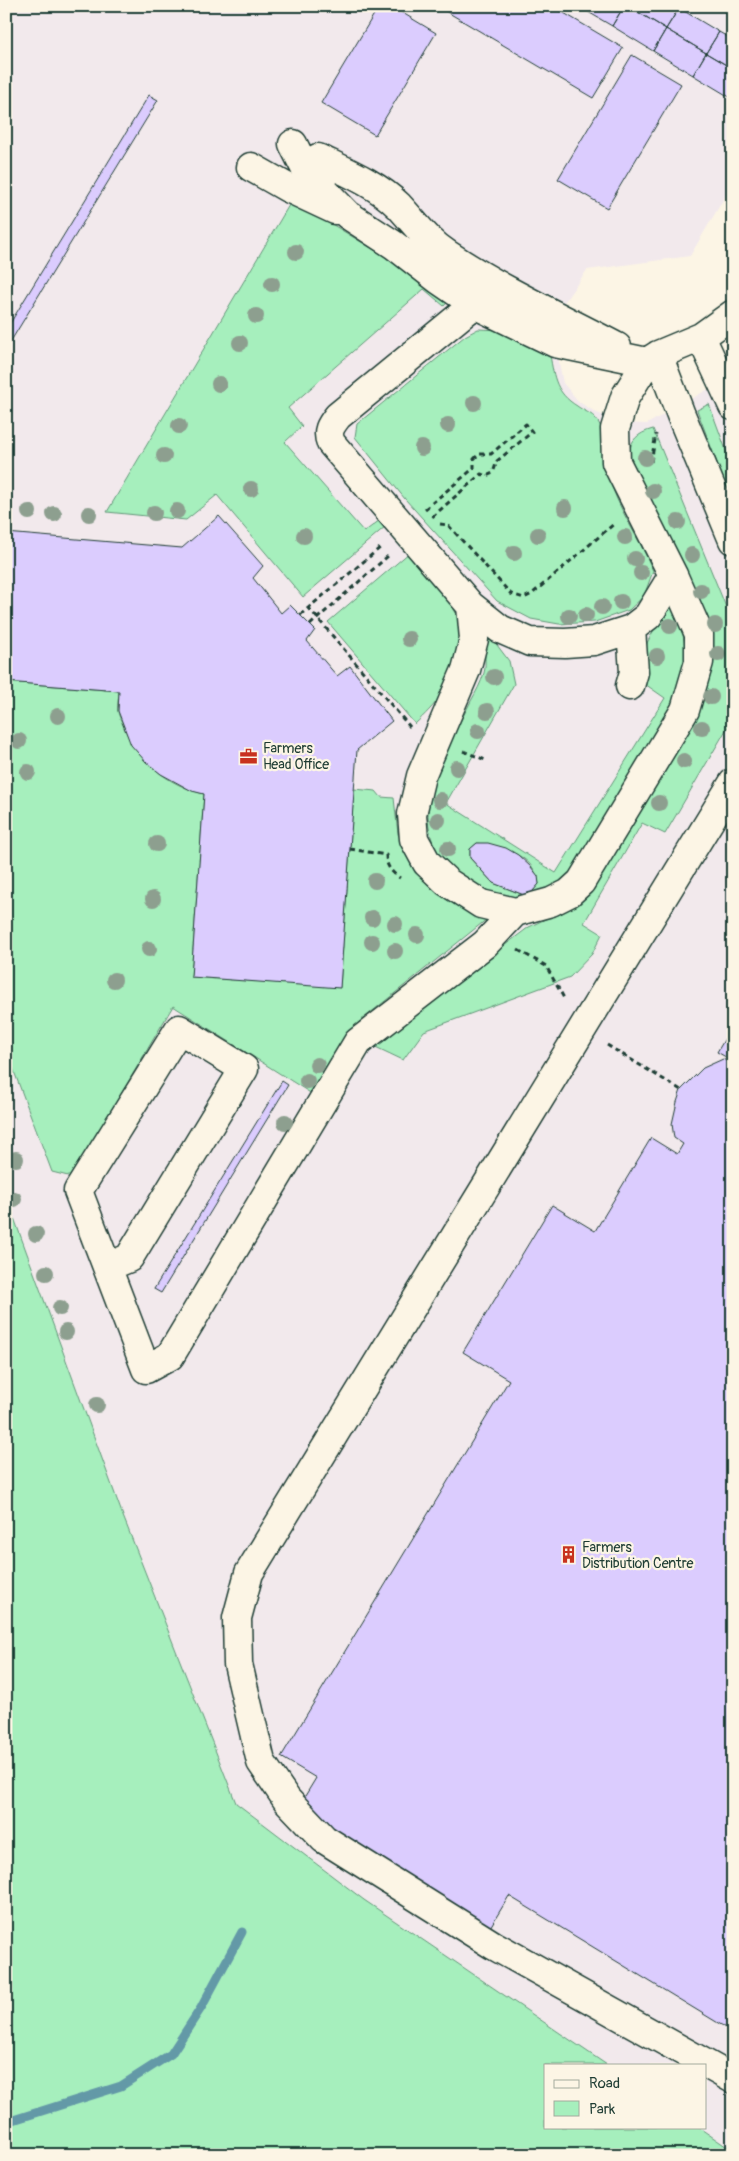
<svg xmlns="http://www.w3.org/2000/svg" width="739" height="2161" viewBox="0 0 739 2161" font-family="Pangolin,sans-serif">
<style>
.built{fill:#f2e9ec}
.green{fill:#a6efbd;stroke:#629678;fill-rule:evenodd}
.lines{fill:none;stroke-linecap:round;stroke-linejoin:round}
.stream{stroke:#6399a7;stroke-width:9}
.building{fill:#dbccfe;stroke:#1f3d34}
.minor-casing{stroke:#1f3d34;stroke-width:31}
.path{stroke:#1f3d34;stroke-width:3;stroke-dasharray:5 4;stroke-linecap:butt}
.minor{stroke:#fcf5e5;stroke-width:28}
.tree{fill:#8d9f8f}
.labels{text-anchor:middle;stroke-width:4.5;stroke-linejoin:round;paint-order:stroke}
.poi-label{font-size:14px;fill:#1f3d34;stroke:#fcf5e5;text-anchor:start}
</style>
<rect width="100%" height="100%" fill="#fcf5e5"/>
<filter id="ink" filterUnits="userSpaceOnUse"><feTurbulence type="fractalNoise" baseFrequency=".02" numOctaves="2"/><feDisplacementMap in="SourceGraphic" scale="10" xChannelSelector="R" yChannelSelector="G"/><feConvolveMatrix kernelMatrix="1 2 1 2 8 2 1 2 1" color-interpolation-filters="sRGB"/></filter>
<g filter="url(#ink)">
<path class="built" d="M6,6h727v177l-43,73 -103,14 -27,38 -2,49 5,26 16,19 18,11 28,10 22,1 86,-49v1776l-35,-24h7v-62h-98l-243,-165 -128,-97 -113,-287 -117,-320z"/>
<path class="green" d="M292,200l160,97 -8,9 -20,-17 -136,119 14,18 -17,16 79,90 16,-12 6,6 -83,71 -86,-102 -31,25 -79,-8z
M478,329l25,1 47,25c4,23 6,38 27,51 5,4 16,8 19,13 12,15 7,37 12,55 9,35 32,64 45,97l-9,25 -15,14 -34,12 -36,2 -28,-5 -34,-18 -92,-102 -50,-62 2,-13 108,-88z
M709,404l24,65v36l-36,-95z
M653,429l80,195v94l-68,116 -23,-11 -58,100 18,11 -10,20 -22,23 -146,54 -21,29 -38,-18 29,-13 135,-102 45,-22 134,-233 -73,-186c-5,-26 -15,-48 18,-57z
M410,552c11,13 30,29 38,44 29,53 7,91 -33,128l-87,-102z
M672,601h5l9,51 -7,45 -8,18 -103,162c-29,20 -54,32 -86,11 -11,-7 -30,-16 -38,-25 -5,-5 -9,-14 -11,-20 -18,-49 17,-100 38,-142 5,-9 10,-18 13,-28 3,-11 -1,-23 1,-34l9,2 15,20 5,23 -68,119 110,70 109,-175 -23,-16 5,-39 14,-27zM477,843c24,4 58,11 62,41l-7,8 -8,3 -31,-12 -23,-25v-9z
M6,682l113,9c0,6 -2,13 -1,19 0,5 3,10 5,15 13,35 45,60 81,69l-13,183 149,10 14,-198 22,2 5,6 13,1 4,36 15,33 17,20 57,32 -128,103 -47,72 -139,-88 -101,171 -20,-5 -46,-122z
M6,1196l117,320 113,287 128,97 243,165h-62v62h153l35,24v4h-727z"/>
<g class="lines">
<path class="stream" d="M6,2127l4,-6 111,-35 50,-32 30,-46 41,-76"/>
</g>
<path class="building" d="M379,6h12l45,27 -61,102 -54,-32z
M437,6h115l71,42 -30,50z
M578,6h46l-12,20z
M624,6h4l38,23 -13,22 -41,-25z
M628,6h48l3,2 -13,21z
M679,8l40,24 -13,21 -40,-24z
M666,29l40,24 -13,22 -40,-24z
M719,32l14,8v29l-27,-16z
M706,53l27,16v30l-40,-24z
M632,55l49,29 -74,124 -49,-29z
M149,95l9,5 -152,249v-19z
M219,516l44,50 -10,12 28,35 9,-8 25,25 -8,11 30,35 13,-10 42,55 -35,29 -17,238 -149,-11 13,-183 -12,-3 -31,-17 -15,-12 -15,-17 -13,-34 1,-20 -113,-9v-149l176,15z
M477,843h11l18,5 12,7 13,12 7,9 1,8 -7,8 -8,3 -31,-12 -23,-25v-9z
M733,1025v36l-16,-9z
M723,1059l9,5 1,-1v969l-224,-136 -20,33 -150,-91 -37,-37 14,-23 -35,-21 228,-377 -46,-28 89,-147 43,26 56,-93 26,16 6,-10 -9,-6 -2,-14 5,-22 4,-12 22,-22z
M282,1081l6,4 -127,208 -7,-4z"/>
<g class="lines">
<defs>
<path id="minor" d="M293,144l15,30 40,41 46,30 45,35 35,24 81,39 92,19
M318,158c27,13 59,26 81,48 16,17 28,35 48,48 54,36 113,63 170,93
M251,167l37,21 47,22
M498,285l-160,131c-7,9 -12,15 -7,27l140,163 29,23 30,13 35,1 29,-2 37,-12 17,-13 25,-41
M701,337l32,69
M658,355l23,60 52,125
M471,606l3,33 -8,31 -45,106 -9,38 2,25 13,24 20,19 34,22 34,8
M630,686l4,-14 -3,-43
M733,783l-484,790 -12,45 1,46 23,98 26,38 37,39 169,106 240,134
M107,1267l22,-9 115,-189 -65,-40 -101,162 68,178 24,-13 188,-314 127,-98 30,-32 36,-10 18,-9 12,-11 104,-172 14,-48v-28l-26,-59 -57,-113 -1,-33 10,-32 22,-35 11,-7 43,-18 32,-23"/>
</defs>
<use href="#minor" class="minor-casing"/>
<path class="path" d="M651,462l5,-28
M425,509l49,-41v-9l5,-5h12l35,-30 6,8 -35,29 -4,12 -7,3 -5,-2 -49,43
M440,524l8,1 63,69 13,4 8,-4 83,-71
M308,607l102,120
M300,615l81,-68
M310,625l78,-69
M463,751l25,10
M350,849l36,6c0,11 5,17 14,23
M518,950l28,16 19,34
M607,1045l74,45"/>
<use href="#minor" class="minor"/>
</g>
<g class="tree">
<circle cx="296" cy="252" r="8"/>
<circle cx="272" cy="284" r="8"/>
<circle cx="256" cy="316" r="8"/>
<circle cx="240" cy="343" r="8"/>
<circle cx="219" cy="384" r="8"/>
<circle cx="474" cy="403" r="8"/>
<circle cx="448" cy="425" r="8"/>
<circle cx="179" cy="426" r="8"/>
<circle cx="422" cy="448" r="8"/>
<circle cx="164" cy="456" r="8"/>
<circle cx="645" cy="458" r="8"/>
<circle cx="251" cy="489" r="8"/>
<circle cx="653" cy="491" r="8"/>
<circle cx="565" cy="508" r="8"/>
<circle cx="177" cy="511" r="8"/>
<circle cx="29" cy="512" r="8"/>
<circle cx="154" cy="513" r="8"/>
<circle cx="54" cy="514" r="8"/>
<circle cx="89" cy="514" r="8"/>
<circle cx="678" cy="522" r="8"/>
<circle cx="538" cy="535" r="8"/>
<circle cx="304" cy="536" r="8"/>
<circle cx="625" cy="537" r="8"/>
<circle cx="514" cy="553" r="8"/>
<circle cx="692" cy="555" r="8"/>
<circle cx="635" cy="559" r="8"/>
<circle cx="641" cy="573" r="8"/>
<circle cx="701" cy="591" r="8"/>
<circle cx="621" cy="602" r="8"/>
<circle cx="602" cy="607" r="8"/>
<circle cx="586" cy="615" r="8"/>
<circle cx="569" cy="616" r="8"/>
<circle cx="715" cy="625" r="8"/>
<circle cx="670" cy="626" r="8"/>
<circle cx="409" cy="639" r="8"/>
<circle cx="718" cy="654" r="8"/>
<circle cx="657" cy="656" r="8"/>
<circle cx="494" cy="677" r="8"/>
<circle cx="711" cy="697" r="8"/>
<circle cx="487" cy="711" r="8"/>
<circle cx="58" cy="716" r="8"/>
<circle cx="702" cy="728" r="8"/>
<circle cx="478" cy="731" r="8"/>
<circle cx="19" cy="741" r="8"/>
<circle cx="684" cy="761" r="8"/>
<circle cx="457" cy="768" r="8"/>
<circle cx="28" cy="772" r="8"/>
<circle cx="440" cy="800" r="8"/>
<circle cx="659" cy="803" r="8"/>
<circle cx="438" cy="820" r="8"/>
<circle cx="157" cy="844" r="8"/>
<circle cx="448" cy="849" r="8"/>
<circle cx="375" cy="881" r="8"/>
<circle cx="153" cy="899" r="8"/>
<circle cx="372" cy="918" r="8"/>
<circle cx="395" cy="924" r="8"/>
<circle cx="417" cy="935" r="8"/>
<circle cx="372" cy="942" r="8"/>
<circle cx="149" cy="949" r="8"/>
<circle cx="395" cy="951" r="8"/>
<circle cx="114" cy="980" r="8"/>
<circle cx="317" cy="1065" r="8"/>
<circle cx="307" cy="1081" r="8"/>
<circle cx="285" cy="1122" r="8"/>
<circle cx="16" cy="1159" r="8"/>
<circle cx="14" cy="1199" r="8"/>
<circle cx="36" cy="1234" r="8"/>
<circle cx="46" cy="1273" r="8"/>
<circle cx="60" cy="1308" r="8"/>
<circle cx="66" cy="1332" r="8"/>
<circle cx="97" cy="1405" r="8"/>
</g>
</g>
<defs>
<symbol id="office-bare" viewBox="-9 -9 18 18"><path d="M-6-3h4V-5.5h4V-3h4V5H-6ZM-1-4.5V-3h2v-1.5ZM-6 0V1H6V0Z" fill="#c8321e" stroke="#fcf5e5" stroke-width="2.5" paint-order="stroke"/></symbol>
<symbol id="building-bare" viewBox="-9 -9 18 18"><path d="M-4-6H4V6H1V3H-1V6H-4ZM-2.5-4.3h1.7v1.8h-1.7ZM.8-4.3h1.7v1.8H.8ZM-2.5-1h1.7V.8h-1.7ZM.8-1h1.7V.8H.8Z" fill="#c8321e" stroke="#fcf5e5" stroke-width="2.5" paint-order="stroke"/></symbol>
</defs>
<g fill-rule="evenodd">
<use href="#office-bare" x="236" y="744" width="25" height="25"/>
<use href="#building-bare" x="556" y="1542" width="25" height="25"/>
</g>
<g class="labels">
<g class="poi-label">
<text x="263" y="753">Farmers<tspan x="263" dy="16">Head Office</tspan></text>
<text x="582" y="1552">Farmers<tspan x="582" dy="16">Distribution Centre</tspan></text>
</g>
</g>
<rect width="739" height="2161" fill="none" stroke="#fcf5e5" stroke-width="25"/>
<rect x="12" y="12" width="714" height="2136" fill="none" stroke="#1f3d34" stroke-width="2" filter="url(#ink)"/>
<rect x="544" y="2064" width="162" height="65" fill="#fcf5e5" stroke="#a4ab9e"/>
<rect x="554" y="2080" width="25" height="8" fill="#fcf5e5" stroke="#a4ab9e"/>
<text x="589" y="2088" font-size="15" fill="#1f3d34">Road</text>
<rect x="554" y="2101" width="25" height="15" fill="#a6efbd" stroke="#a4ab9e"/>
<text x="589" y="2114" font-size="15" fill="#1f3d34">Park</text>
</svg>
